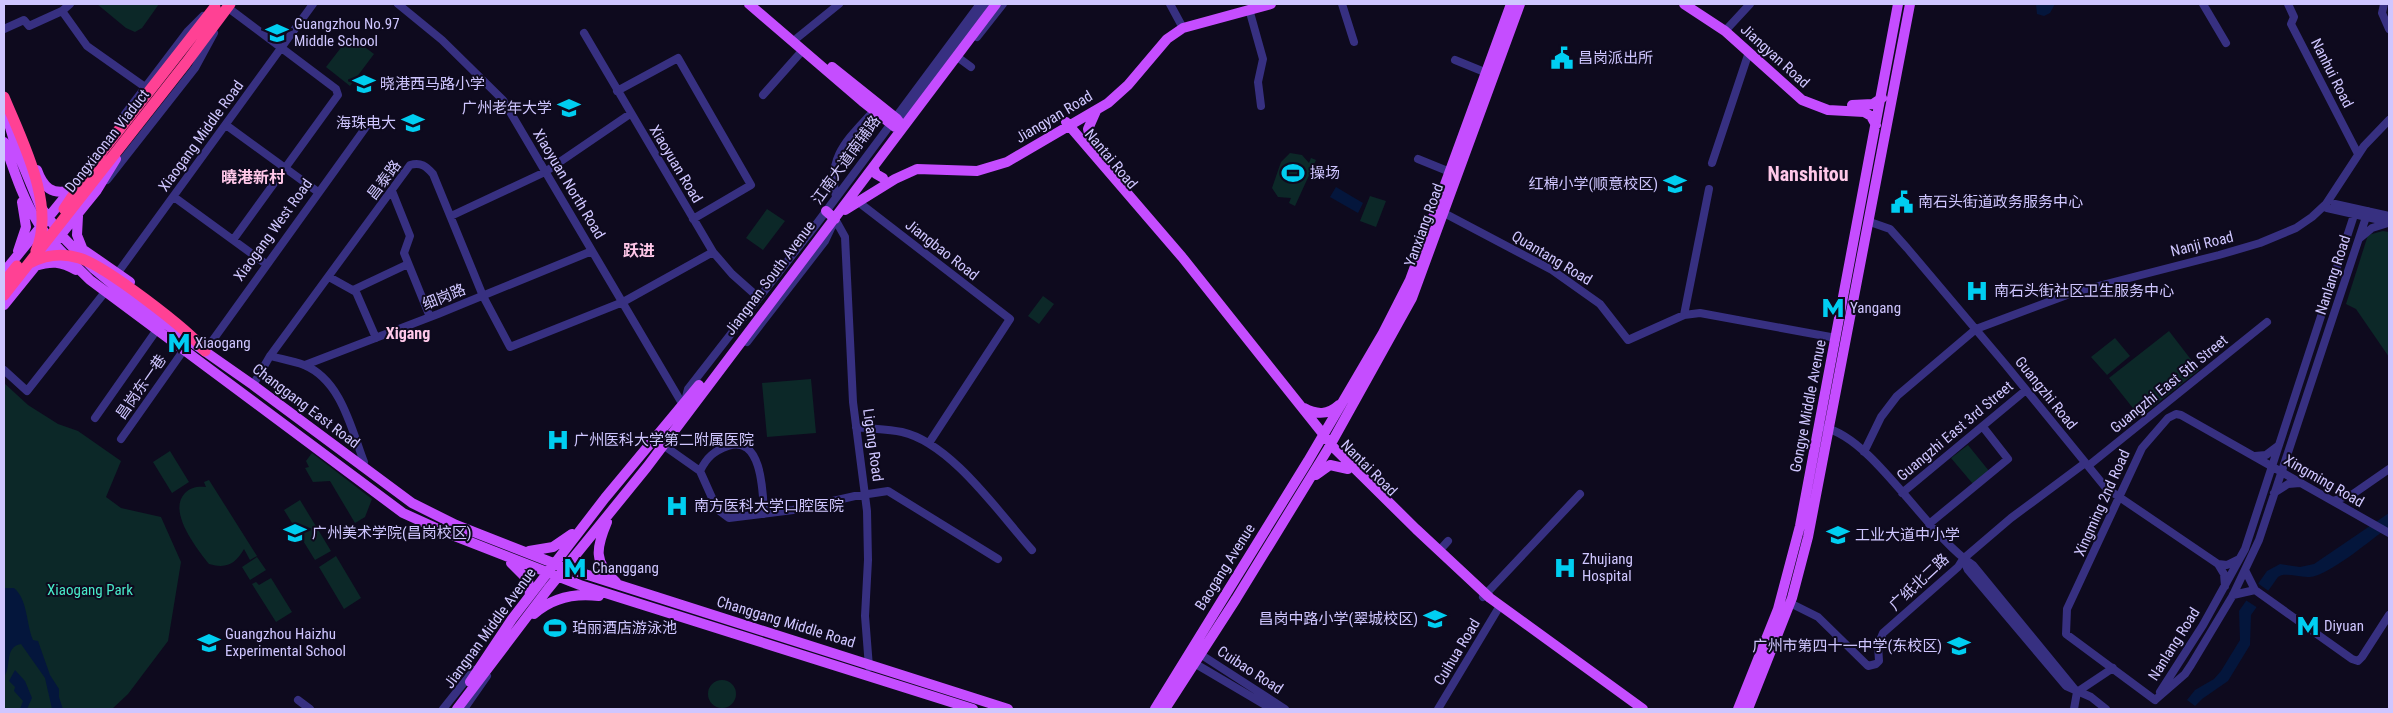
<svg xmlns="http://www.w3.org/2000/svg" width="2393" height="713" viewBox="0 0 2393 713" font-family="'Roboto Condensed','Noto Sans SC',sans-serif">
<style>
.green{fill:#0c2828}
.water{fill:#04163c}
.pier{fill:#0e0a1e}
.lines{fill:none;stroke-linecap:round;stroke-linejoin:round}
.minor{stroke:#373081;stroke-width:8}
.major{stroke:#c54dff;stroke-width:10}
.highway{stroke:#ff4194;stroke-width:11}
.labels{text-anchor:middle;stroke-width:4;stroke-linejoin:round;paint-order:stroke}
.poi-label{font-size:15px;fill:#cfc6ff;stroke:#0e0a1e;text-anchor:start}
.street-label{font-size:15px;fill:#cfc6ff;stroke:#0e0a1e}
.park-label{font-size:15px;fill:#48e9c8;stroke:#0e0a1e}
.neighbourhood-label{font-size:16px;font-weight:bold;fill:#ffc8e9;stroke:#0e0a1e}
.district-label{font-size:20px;font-weight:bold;fill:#ffc8e9;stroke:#0e0a1e}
</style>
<rect width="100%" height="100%" fill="#0e0a1e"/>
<path class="green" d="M97,4h62l-17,24 -7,4 -9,-4z
M350,36l24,18 -24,32 -24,-19z
M1290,153l12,2 7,8 2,-5 5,2 -21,46 -6,-3 2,-5 -13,-1 -6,-9 9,-26z
M1370,196l16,5 -10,26 -16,-6z
M767,209l18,12 -22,29 -17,-12z
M2383,231l6,1v125l-33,-48 -10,-5 22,-69z
M1043,296l11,8 -15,20 -11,-8z
M2169,331l30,39 -59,47 -31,-39z
M2115,338l15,18 -23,19 -16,-18z
M811,379l5,54 -49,4 -5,-54z
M4,383l24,22 30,19 20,7 43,30 -15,36 15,11 40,9 20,45 -13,79 -40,53 -16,15h-108z
M1968,445l21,26 -16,13 -22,-26z
M170,451l19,31 -17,11 -19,-31z
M312,453l60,46 -7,18 -10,6 -25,-42 -17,1 -8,-14 4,-1 -3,-6z
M209,480l48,76 -7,4 -6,-11c-9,15 -17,20 -35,15 -12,-15 -42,-53 -24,-71 6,-6 13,-7 21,-6l-2,-5z
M300,500l31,51 -16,9 -31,-50z
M336,556l25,42 -17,11 -25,-42z
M257,557l9,13 -16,10 -8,-13z
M271,578l21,34 -16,10 -24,-38 4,-2 3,3z
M708 694a14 14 0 1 1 28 0a14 14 0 1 1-28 0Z"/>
<path class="water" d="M2036,4h19l-5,9 -6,3 -7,-2z
M1336,187l27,16 -5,10 -28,-16z
M2389,513v14c-20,14 -52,42 -74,49 -12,4 -29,-5 -37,1l-27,38 -1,30 -22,36 -26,18 -7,7 -8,-6 8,-10 19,-11 7,-8 19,-31 -1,-29 28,-40 13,-7 20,3 14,-3z
M4,588h10c14,12 12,35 19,52l5,1 12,34 9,14v8l4,12h-11l-7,-31 -24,-34c-17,3 -9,22 -17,33z
M15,670l10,11 7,17 -5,11h-7l3,-8 -9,-10 1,-4 -6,-6z"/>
<path class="pier" d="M2256,582l14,10 -12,16 -14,-9z"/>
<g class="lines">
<path class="minor" d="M398,4l44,36 61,60 180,305
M1170,4l13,24
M1342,4l12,38
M2203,4l23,39
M2288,4l6,13 -3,7 67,130
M2384,4l-2,9 7,16
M1249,9l14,50 -5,23 3,24
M231,10l105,79 2,6 -105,145
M62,11l8,-7
M4,29l20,-9 5,6 33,-15 25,35 58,41
M1725,31l25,-27
M584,33l129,219 19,22 27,24
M977,37l26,-33
M797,38l42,-34
M956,56l15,11
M1455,60l32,13
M617,91l61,-33 73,127 -58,34
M763,95l39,-44
M125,114l63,-83 15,-15
M900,121l87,-117
M226,125l92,67
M1418,159l32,13
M1712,163l37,-111
M107,180l88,-112 19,-35
M392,191l18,45 -6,17 26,64
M174,197l92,67
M836,197c-10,-43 15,-60 41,-90
M857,201l153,118 -81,124
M2335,204l54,12
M2327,208l62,14
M1444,213l108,57 48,34 28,36 56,-25 16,-2 136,25
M451,216l94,-44 85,-58
M835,219l10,18 8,165 14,109 1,49 -3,56 4,51
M1870,222l20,7 17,19 98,116 101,124 112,76 6,10 1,12
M2360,238l12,-10 16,-5
M329,277l27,15 20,46
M114,278l199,-274
M353,290l55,-26
M1684,315l25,-126
M747,342l78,-101 8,-17
M205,351l161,-224
M270,356c11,3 23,5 34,9 37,15 47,63 60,97l-2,5
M305,365l133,-51 154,-63
M4,370l23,21 78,-99
M253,385l17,-29 140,-191c11,-3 16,1 23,9l50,122 27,51 113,-45 90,-50
M685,401l3,-12 127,-163 165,-222
M95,418l61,-87
M856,427c15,2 31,2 46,5 49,11 97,81 130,118
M1825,428c48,10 102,107 148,137l104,127
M121,439l62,-88
M663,445l37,26c7,-14 14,-20 28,-25 34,-12 35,47 36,68
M1864,452l17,-35 16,-21 79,-67 99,-37 144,-37 41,-12 36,-15 16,-11 14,-13 38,-58 25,-26
M2255,456l11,-1 12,-9
M2088,466l179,-144
M700,471l17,38 12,9 64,-8 62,-14 33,-5 110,68
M1902,493l124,-103
M2274,493l14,-9 12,-1
M2333,501l20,-7 36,-25
M1929,524l79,-65 -25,-32
M1439,551l9,-10
M1963,559l5,11 98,116 25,11 15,12
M2218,564l9,1 12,-6
M2245,570l10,20 97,69 6,2 4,-4 27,-42
M2233,595l22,-5
M1483,597l97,-103
M1790,603l28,14 50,49 8,-2 3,-3 -1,-16 5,-12 75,-66 5,-8 48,-41 74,-55
M1200,654l85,55
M1194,663l78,46
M2077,692l36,-24
M2160,692l43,-67 42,-76 111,-340
M298,700l12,9
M2155,700l-89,-66 1,-25 75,-161 26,-30 8,-4 5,1 208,118
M2155,700l30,-26 6,-9 42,-70 26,-55 109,-329
M443,709l31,-39
M464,709l23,-33
M1438,709l60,-100
M2074,709l3,-17"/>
<path class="major" d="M749,4l113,97 33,26h8
M1684,4l41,27 77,69 26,10 36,2 7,4 5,9
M832,67l65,52 6,8
M1852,105l21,-1 9,-6
M4,107l13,44 23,55 21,29 33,34 36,30 123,86 159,118 44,22 110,43 442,141
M1066,122l116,135 153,192 81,80 74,69 153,111
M4,142c10,29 19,58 36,84 14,20 33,37 50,54l313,233 44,20 133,52 393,124
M1093,149l-5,-20 8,-18
M873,167l3,7 7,4
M37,170c6,17 15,26 34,20
M845,210l50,-31 22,-10 60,2 30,-9 101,-59 20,-18 39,-46 16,-11 88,-24
M826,211l9,8
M78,216l-1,19 6,15
M78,246l52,36
M18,251l8,-24 -4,-25
M35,266c16,-5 26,-5 41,4
M4,272l69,-85
M4,305l93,-115 19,-31
M1304,408c13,7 24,7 35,-3
M1316,475l14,-10 18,4
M607,522c-11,26 -14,40 9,60
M529,551l24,-4 19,-13
M511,563l17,17 2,15
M534,614c19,-17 41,-21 65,-18
M470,682l42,-63 93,-121 94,-113
M457,709l91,-120 99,-122 349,-463
M1155,709l153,-248 75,-128 27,-53 101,-276
M1165,709l71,-110 92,-150 84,-151 108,-294
M1738,709l40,-100 22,-83 98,-522
M1748,709l44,-111 16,-61 102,-533"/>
<path class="highway" d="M4,97c18,44 52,108 32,154
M64,209l40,-60 111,-142
M30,263c15,-8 33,-10 49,-5 25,7 110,72 126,93
M4,282l13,-16
M4,295l182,-232 44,-59"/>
</g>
<defs>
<symbol id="school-bare" viewBox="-9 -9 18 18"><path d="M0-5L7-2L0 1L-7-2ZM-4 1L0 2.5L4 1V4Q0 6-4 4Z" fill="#00cef1" stroke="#0e0a1e" stroke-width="2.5" paint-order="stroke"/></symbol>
<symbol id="civic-bare" viewBox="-9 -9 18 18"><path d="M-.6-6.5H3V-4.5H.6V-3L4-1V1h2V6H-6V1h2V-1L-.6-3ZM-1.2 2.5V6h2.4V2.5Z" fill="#00cef1" stroke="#0e0a1e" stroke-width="2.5" paint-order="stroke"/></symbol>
<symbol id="stadium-bare" viewBox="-9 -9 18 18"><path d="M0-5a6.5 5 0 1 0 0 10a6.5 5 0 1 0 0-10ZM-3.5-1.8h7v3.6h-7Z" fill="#00cef1" stroke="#0e0a1e" stroke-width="2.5" paint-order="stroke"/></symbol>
<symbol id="hospital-bare" viewBox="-9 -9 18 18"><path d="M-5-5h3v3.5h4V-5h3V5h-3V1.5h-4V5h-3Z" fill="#00cef1" stroke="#0e0a1e" stroke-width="2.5" paint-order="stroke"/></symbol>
<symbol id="metro-bare" viewBox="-9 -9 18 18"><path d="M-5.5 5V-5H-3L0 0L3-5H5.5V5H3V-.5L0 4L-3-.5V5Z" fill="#00cef1" stroke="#0e0a1e" stroke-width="2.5" paint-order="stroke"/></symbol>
<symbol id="university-bare" viewBox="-9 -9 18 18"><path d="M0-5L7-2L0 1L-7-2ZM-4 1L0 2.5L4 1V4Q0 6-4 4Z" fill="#00cef1" stroke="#0e0a1e" stroke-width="2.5" paint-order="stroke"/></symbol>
</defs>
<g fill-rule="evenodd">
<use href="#school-bare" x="261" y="17" width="32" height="32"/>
<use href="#civic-bare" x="1546" y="42" width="32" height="32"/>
<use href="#school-bare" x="348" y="68" width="32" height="32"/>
<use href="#school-bare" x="553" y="92" width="32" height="32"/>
<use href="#school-bare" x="397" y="107" width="32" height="32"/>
<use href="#stadium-bare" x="1277" y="157" width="32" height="32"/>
<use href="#school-bare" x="1659" y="168" width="32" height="32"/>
<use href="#civic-bare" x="1886" y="186" width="32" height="32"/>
<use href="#hospital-bare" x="1961" y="275" width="32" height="32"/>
<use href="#metro-bare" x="1817" y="292" width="32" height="32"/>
<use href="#metro-bare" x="163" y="327" width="32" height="32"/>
<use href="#hospital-bare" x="542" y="424" width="32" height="32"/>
<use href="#hospital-bare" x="661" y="490" width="32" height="32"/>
<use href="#university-bare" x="279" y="517" width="32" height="32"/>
<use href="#school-bare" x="1822" y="519" width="32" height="32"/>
<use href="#metro-bare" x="559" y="552" width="32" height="32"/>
<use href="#hospital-bare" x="1549" y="552" width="32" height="32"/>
<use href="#school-bare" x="1419" y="603" width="32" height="32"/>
<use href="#metro-bare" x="2292" y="610" width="32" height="32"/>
<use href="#stadium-bare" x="539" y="612" width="32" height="32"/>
<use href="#school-bare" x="193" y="627" width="32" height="32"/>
<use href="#school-bare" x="1943" y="630" width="32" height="32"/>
</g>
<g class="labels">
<g class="poi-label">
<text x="294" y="29">Guangzhou No.97<tspan x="294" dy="17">Middle School</tspan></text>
<text x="1578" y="63">昌岗派出所</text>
<text x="380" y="89">晓港西马路小学</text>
<text x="552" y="113" text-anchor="end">广州老年大学</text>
<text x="396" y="128" text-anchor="end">海珠电大</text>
<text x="1310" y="178">操场</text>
<text x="1658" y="189" text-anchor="end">红棉小学(顺意校区)</text>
<text x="1918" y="207">南石头街道政务服务中心</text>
<text x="1994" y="296">南石头街社区卫生服务中心</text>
<text x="1850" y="313">Yangang</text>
<text x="195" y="348">Xiaogang</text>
<text x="574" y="445">广州医科大学第二附属医院</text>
<text x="694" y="511">南方医科大学口腔医院</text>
<text x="312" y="538">广州美术学院(昌岗校区)</text>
<text x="1855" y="540">工业大道中小学</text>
<text x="1582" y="564">Zhujiang<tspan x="1582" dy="17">Hospital</tspan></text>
<text x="592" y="573">Changgang</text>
<text x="1418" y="624" text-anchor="end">昌岗中路小学(翠城校区)</text>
<text x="2324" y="631">Diyuan</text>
<text x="572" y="633">珀丽酒店游泳池</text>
<text x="225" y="639">Guangzhou Haizhu<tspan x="225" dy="17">Experimental School</tspan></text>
<text x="1942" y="651" text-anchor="end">广州市第四十一中学(东校区)</text>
</g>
<g class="street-label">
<text transform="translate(1775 56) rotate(42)" y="5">Jiangyan Road</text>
<text transform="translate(2332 73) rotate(63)" y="5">Nanhui Road</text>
<text transform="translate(1054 117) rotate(-31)" y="5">Jiangyan Road</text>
<text transform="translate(201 136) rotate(-54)" y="5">Xiaogang Middle Road</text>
<text transform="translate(107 141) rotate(-52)" y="5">Dongxiaonan Viaduct</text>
<text transform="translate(1111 159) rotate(50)" y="5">Nantai Road</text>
<text transform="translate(846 160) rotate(-54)" y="5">江南大道南辅路</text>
<text transform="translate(676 164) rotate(59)" y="5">Xiaoyuan Road</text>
<text transform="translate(384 180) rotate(-53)" y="5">昌泰路</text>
<text transform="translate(569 184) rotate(59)" y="5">Xiaoyuan North Road</text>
<text transform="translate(1424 225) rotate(-70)" y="5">Yanxiang Road</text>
<text transform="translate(273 230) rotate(-54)" y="5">Xiaogang West Road</text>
<text transform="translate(2202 244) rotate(-14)" y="5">Nanji Road</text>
<text transform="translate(942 250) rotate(38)" y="5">Jiangbao Road</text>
<text transform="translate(1552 258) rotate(31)" y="5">Quantang Road</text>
<text transform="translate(2333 275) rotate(-72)" y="5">Nanlang Road</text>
<text transform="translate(770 278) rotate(-53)" y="5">Jiangnan South Avenue</text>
<text transform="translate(444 297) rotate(-22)" y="5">细岗路</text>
<text transform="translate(2169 384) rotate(-39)" y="5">Guangzhi East 5th Street</text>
<text transform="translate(141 387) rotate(-55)" y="5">昌岗东一巷</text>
<text transform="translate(2046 393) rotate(51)" y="5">Guangzhi Road</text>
<text transform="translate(306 406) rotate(37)" y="5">Changgang East Road</text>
<text transform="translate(1808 406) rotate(-79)" y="5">Gongye Middle Avenue</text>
<text transform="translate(1955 431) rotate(-40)" y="5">Guangzhi East 3rd Street</text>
<text transform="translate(873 445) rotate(82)" y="5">Ligang Road</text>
<text transform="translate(1369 468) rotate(45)" y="5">Nantai Road</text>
<text transform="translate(2324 481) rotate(30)" y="5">Xingming Road</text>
<text transform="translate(2102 503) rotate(-66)" y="5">Xingming 2nd Road</text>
<text transform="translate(1225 567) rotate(-58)" y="5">Baogang Avenue</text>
<text transform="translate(1919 582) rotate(-43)" y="5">广纸北二路</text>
<text transform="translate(786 622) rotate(17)" y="5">Changgang Middle Road</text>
<text transform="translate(490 628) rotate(-54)" y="5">Jiangnan Middle Avenue</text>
<text transform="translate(2174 644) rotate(-58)" y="5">Nanlang Road</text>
<text transform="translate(1457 652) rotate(-59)" y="5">Cuihua Road</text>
<text transform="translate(1250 670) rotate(33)" y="5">Cuibao Road</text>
</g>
<g class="park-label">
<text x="90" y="595">Xiaogang Park</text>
</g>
<g class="neighbourhood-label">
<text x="253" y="183">曉港新村</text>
<text x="639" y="256">跃进</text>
<text x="408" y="339">Xigang</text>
</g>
<g class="district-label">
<text x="1808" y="181">Nanshitou</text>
</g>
</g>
<rect width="2393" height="713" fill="none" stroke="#cfc6ff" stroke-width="10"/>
</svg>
